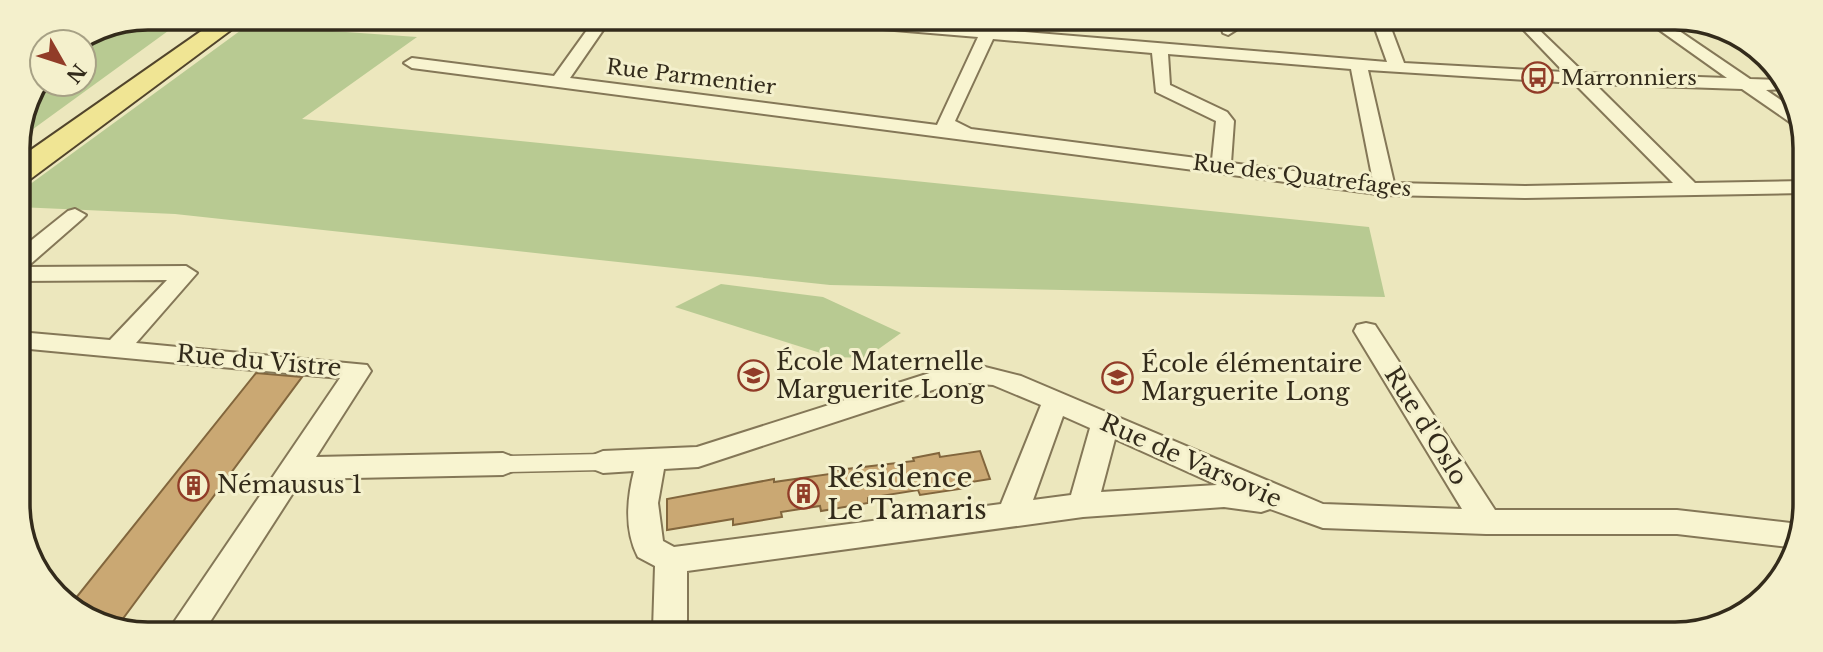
<svg xmlns="http://www.w3.org/2000/svg" width="1823" height="652" viewBox="0 0 1823 652" font-family="'Libre Baskerville',serif">
<style>
.green{fill:#b8ca92}
.building{fill:#caa873;stroke:#82663d;stroke-width:2}
.lines{fill:none;stroke-linecap:round;stroke-linejoin:round}
.pedestrian-casing{stroke:#847757;stroke-width:3}
.minor-casing{stroke:#847757;stroke-width:4}
.primary-casing{stroke:#51442b;stroke-width:4}
.pedestrian{fill:#f8f4d0;fill-rule:evenodd}
.minor{fill:#f8f4d0;fill-rule:evenodd}
.primary{fill:#f0e594;fill-rule:evenodd}
.labels{text-anchor:middle;stroke-width:6;stroke-linejoin:round;paint-order:stroke}
.far-street-label{font-size:21px;fill:#332b1b;stroke:#f4f0cc}
.far-poi-label{font-size:21px;fill:#332b1b;stroke:#f4f0cc;text-anchor:start}
.street-label{font-size:24px;fill:#332b1b;stroke:#f4f0cc}
.poi-label{font-size:24px;fill:#332b1b;stroke:#f4f0cc;text-anchor:start}
.near-poi-label{font-size:28px;fill:#332b1b;stroke:#f4f0cc;text-anchor:start}
.rim{fill:none;stroke:#332b1b;stroke-width:3.5}
</style>
<rect width="100%" height="100%" fill="#ece7bd"/>
<path class="green" d="M137,22l42,1 -161,117 13,-50 11,-14v8h42l-1,-42z
M248,25l169,12 -115,82 1067,108 16,70 -555,-12 -655,-71 -157,-7v-14z
M721,284l102,13 78,36 -35,25 -33,-1 -158,-50z"/>
<path class="building" d="M256,373l46,4 -186,251h-9l-36,-24z
M980,451l10,28 -25,4 1,5 -46,7 -2,-5 -50,8v5l-47,8 -1,-5 -39,6 1,5 -49,8v-6l-66,11v-31l107,-20v3l56,-8v-3l84,-10 -1,-3 26,-5 1,4z"/>
<g class="lines">
<defs>
<path id="pedestrian" d="M603,454l7,3 3,5 -3,5 -7,3 -100,2 -7,-3 -3,-5 3,-5 7,-3z"/>
<path id="minor" d="M595,19l15,1 -40,58 367,47 41,-88 -143,-12 -7,-5 66,1 493,41 -14,-39h16l15,40 160,9 -47,-49 16,1 51,49 143,5 -76,-54h18l81,55 31,1 5,9 -20,1 28,19 8,17 -8,-1 -52,-36 -147,-5 100,99 109,-2 -1,12 -278,5 -140,-3 -973,-127 -8,-5 8,-5 142,18zM993,39l159,14 4,39 60,29 -4,39 -241,-31 -16,-8zM1168,54l183,15 22,112 -142,-18 3,-42 -7,-9 -57,-27zM1368,70l206,13 99,100 -148,3 -131,-3z
M1220,22h16v8l-8,5 -5,-2z
M75,209l11,6 -4,4 -55,48 159,-1 11,7 -61,70 231,22 4,6 -55,86 187,-4 10,4 4,7 -4,7 -10,4 -201,4 -96,149h-36l170,-250 -321,-30v-16l91,8 57,-60 -148,1 -1,-30 50,-40z
M1366,323l9,2 120,185h182l122,14v21l-2,3 -120,-14h-191l-163,-6 -53,-19 -9,3 -37,-5 -141,10 -396,54v59h-34l2,-64 -17,-9c-14,-27 -11,-58 -4,-86l-31,2 -10,-4 -4,-7 4,-7 10,-4 94,-4 242,-77 38,-5 44,11 302,128 139,5 -108,-178 3,-6zM968,383l25,2 48,20 -40,99 -327,43 -11,-6 -5,-38 6,-34 34,-2 253,-83zM1063,416l27,12 -19,67 -38,5zM1115,439l102,46 -116,7z"/>
<path id="primary" d="M220,18h27l-218,162 -11,2v-23z"/>
</defs>
<use href="#pedestrian" class="pedestrian-casing"/>
<use href="#minor" class="minor-casing"/>
<use href="#primary" class="primary-casing"/>
<use href="#pedestrian" class="pedestrian"/>
<use href="#minor" class="minor"/>
<use href="#primary" class="primary"/>
</g>
<defs>
<symbol id="bus-ring" viewBox="-11 -11 22 22"><circle r="9.5" fill="#f4f0cc" stroke="#913c28" stroke-width="1.5"/><path d="M-5-6H5V4H4V6H2V4H-2V6H-4V4H-5ZM-3.5-4V0h7V-4ZM-3.5 1.2v1.5H-2V1.2ZM2 1.2v1.5H3.5V1.2Z" fill="#913c28"/></symbol>
<symbol id="school-ring" viewBox="-11 -11 22 22"><circle r="9.5" fill="#f4f0cc" stroke="#913c28" stroke-width="1.5"/><path d="M0-5L7-2L0 1L-7-2ZM-4 1L0 2.5L4 1V4Q0 6-4 4Z" fill="#913c28"/></symbol>
<symbol id="building-ring" viewBox="-11 -11 22 22"><circle r="9.5" fill="#f4f0cc" stroke="#913c28" stroke-width="1.5"/><path d="M-4-6H4V6H1V3H-1V6H-4ZM-2.5-4.3h1.7v1.8h-1.7ZM.8-4.3h1.7v1.8H.8ZM-2.5-1h1.7V.8h-1.7ZM.8-1h1.7V.8H.8Z" fill="#913c28"/></symbol>
</defs>
<g fill-rule="evenodd">
<use href="#bus-ring" x="1520" y="60" width="35" height="35"/>
<use href="#school-ring" x="736" y="358" width="35" height="35"/>
<use href="#school-ring" x="1100" y="360" width="35" height="35"/>
<use href="#building-ring" x="176" y="468" width="35" height="35"/>
<use href="#building-ring" x="786" y="476" width="35" height="35"/>
</g>
<g class="labels">
<g class="far-street-label">
<text transform="translate(691 77) rotate(7)" y="7">Rue Parmentier</text>
<text transform="translate(1302 176) rotate(7)" y="7">Rue des Quatrefages</text>
</g>
<g class="far-poi-label">
<text x="1561" y="85">Marronniers</text>
</g>
<g class="street-label">
<text transform="translate(259 361) rotate(5)" y="8">Rue du Vistre</text>
<text transform="translate(1426 426) rotate(58)" y="8">Rue d'Oslo</text>
<text transform="translate(1191 461) rotate(24)" y="8">Rue de Varsovie</text>
</g>
<g class="poi-label">
<text x="776" y="370">École Maternelle<tspan x="776" dy="28">Marguerite Long</tspan></text>
<text x="1141" y="372">École élémentaire<tspan x="1141" dy="28">Marguerite Long</tspan></text>
<text x="217" y="493">Némausus 1</text>
</g>
<g class="near-poi-label">
<text x="827" y="487">Résidence<tspan x="827" dy="32">Le Tamaris</tspan></text>
</g>
</g>
<path d="M0 0H1823V652H0ZM148 30H1675A118 118 0 0 1 1793 148V504A118 118 0 0 1 1675 622H148A118 118 0 0 1 30 504V148A118 118 0 0 1 148 30Z" fill="#f4f0cc" fill-rule="evenodd"/>
<path class="rim" d="M148 30H1675A118 118 0 0 1 1793 148V504A118 118 0 0 1 1675 622H148A118 118 0 0 1 30 504V148A118 118 0 0 1 148 30Z"/>
<g transform="translate(63 63) rotate(129)"><circle r="33" fill="#f4f0cc" stroke="#a7a185" stroke-width="2"/>
<path d="M0-5L12 26L0 18L-12 26Z" fill="#913c28"/>
<text y="-10" font-size="19" font-weight="bold" text-anchor="middle" fill="#332b1b">N</text>
</g>
</svg>
